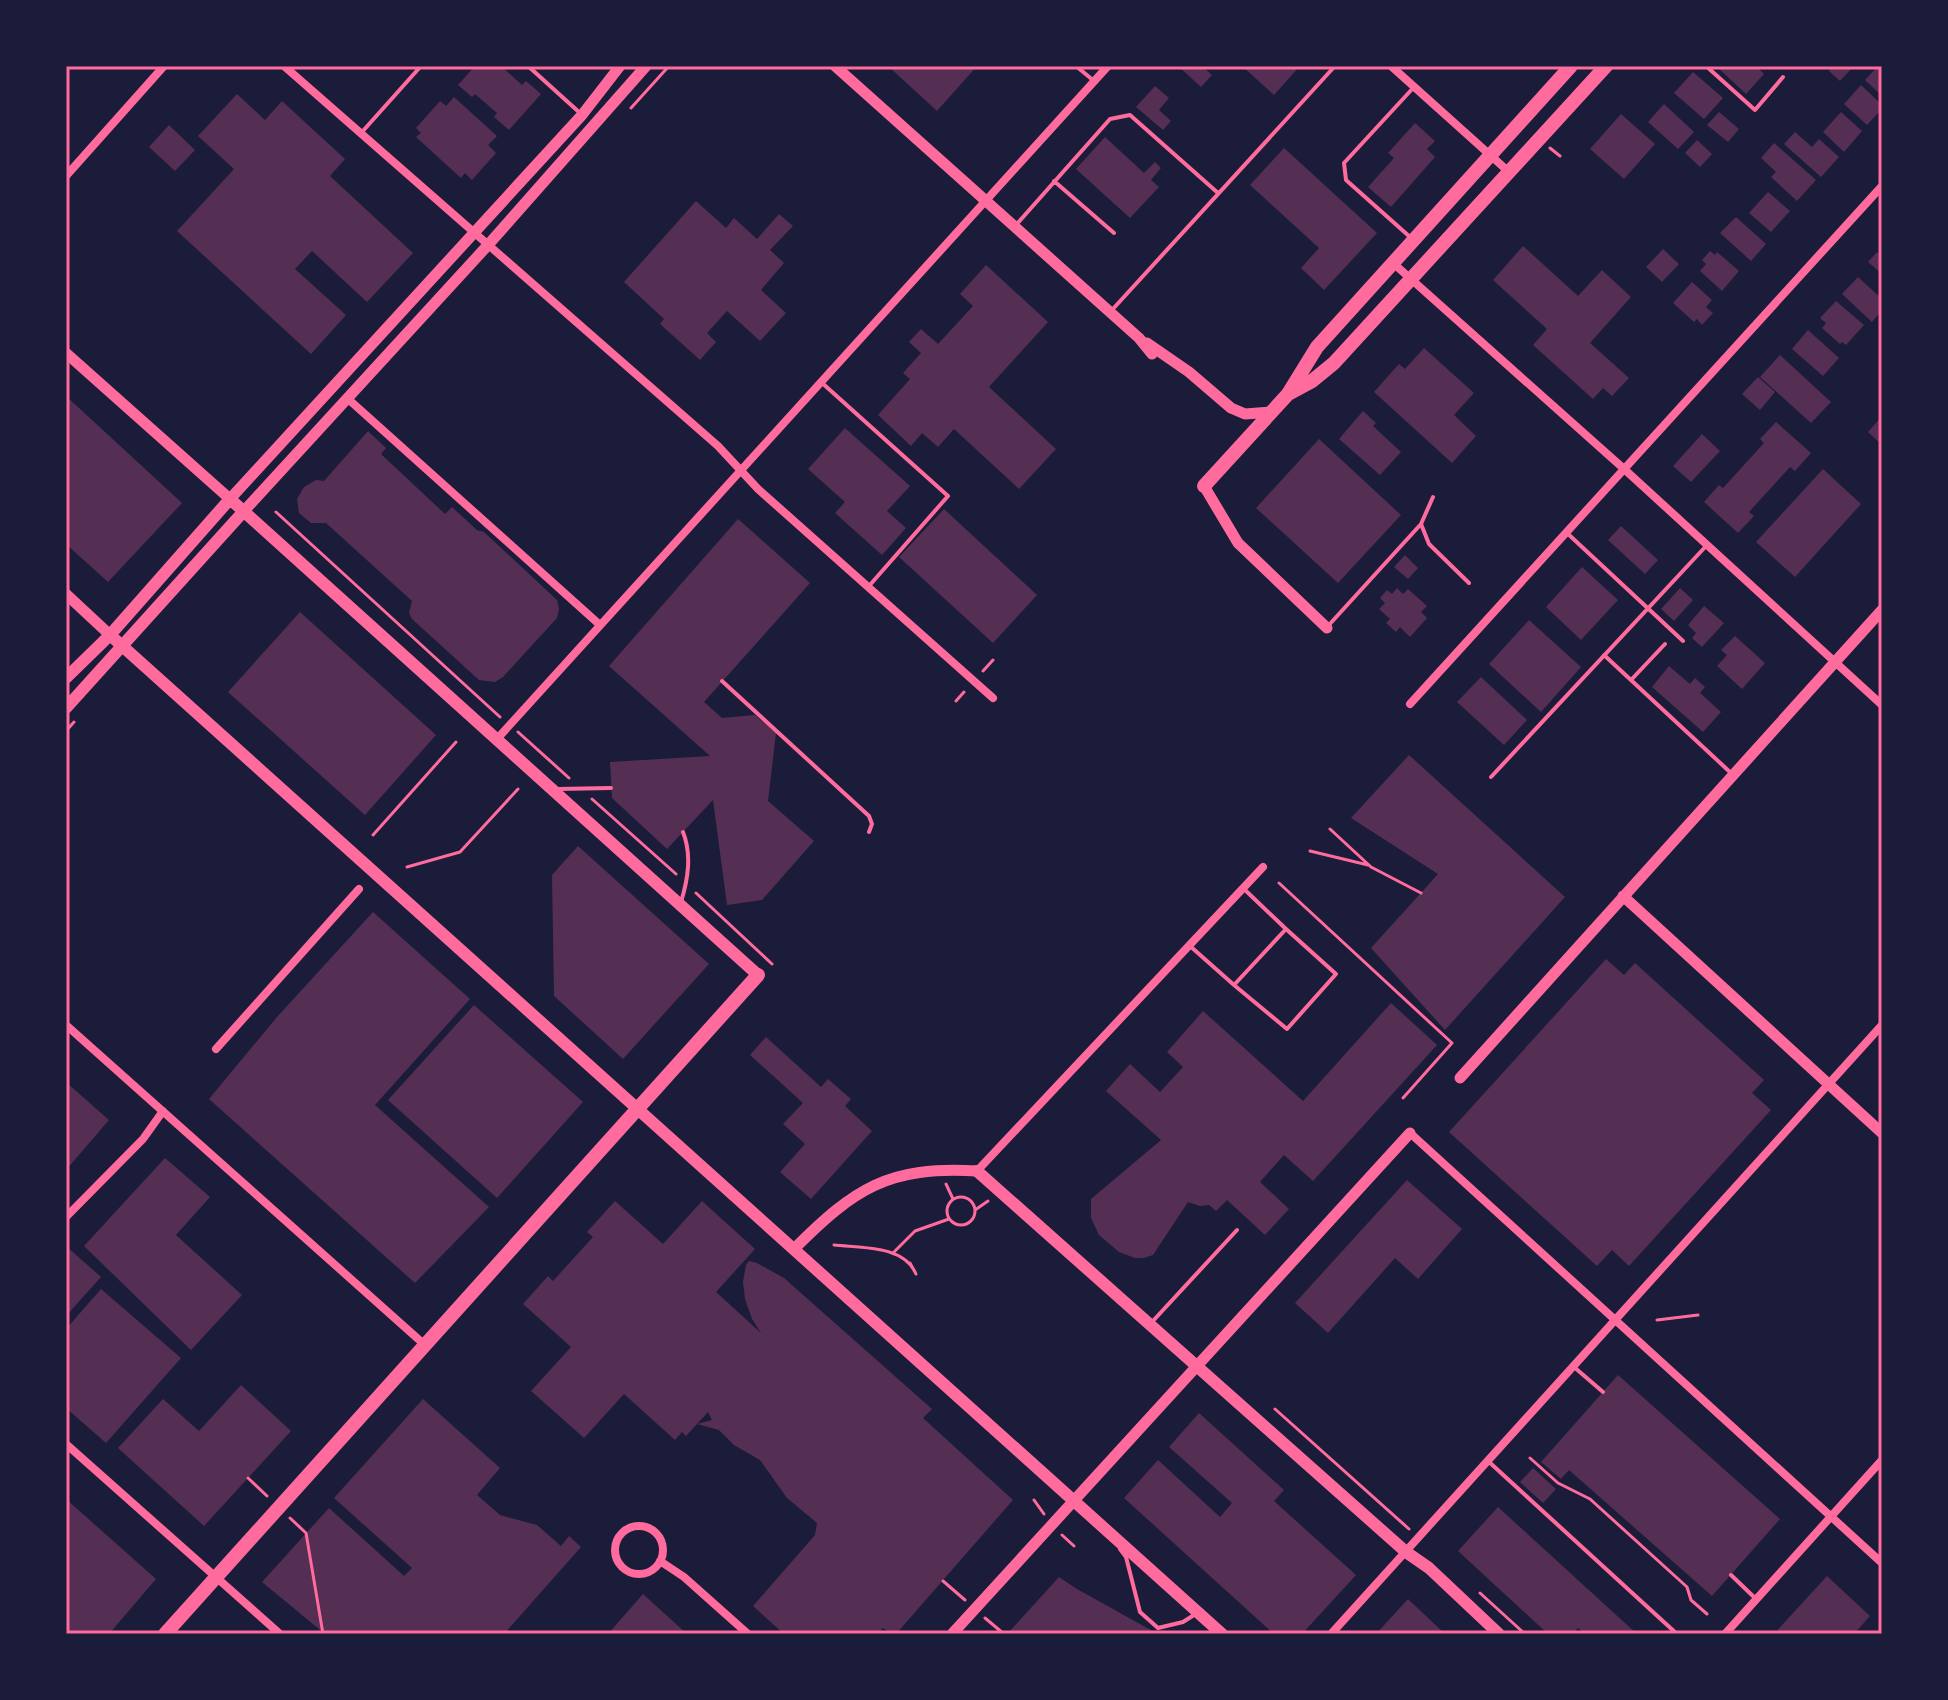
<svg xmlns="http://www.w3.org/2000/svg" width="1948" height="1700" viewBox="0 0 1948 1700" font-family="Overpass,sans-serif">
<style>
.building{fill:#542f53}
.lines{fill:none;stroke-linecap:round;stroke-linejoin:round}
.path{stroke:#ff6b9d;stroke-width:3}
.service{stroke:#ff6b9d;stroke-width:4}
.minor{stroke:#ff6b9d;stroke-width:8}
.tertiary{stroke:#ff6b9d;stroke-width:11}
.secondary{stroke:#ff6b9d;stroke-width:12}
.primary{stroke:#ff6b9d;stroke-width:14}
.neatline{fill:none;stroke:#ff6b9d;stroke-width:3}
</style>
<rect width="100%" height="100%" fill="#1b1b3a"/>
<path class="building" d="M475,66h26l21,19 4,-4 15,13 -32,36 -15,-13 3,-4 -22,-19 -3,3 -14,-12z
M888,66h89l-40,45z
M1178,66h24l10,9 -11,12z
M1242,66h58l-26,29z
M1716,66h40l8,8 -18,20z
M1833,66h15l3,3 -11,12 -11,-10z
M1878,66h4v30l-17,-16z
M1693,72l30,26 -19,21 -30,-26z
M1861,85l21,20v4l-15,16 -23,-21z
M1155,86l14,12 -10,12 12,11 -8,9 -27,-23z
M237,94l28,26 17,-19 63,58 -15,17 83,77 -46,49 -55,-51 -17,18 51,46 -35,39 -134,-123 57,-62 -36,-33z
M454,97l43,39 -9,9 8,8 -24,27 -7,-7 -4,5 -45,-41 5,-4 -5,-5 24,-27 6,5z
M1664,104l30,28 -16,17 -30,-27z
M1719,112l20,17 -11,13 -21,-17z
M1841,112l21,19 -18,21 -21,-20z
M1621,114l34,30 -31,35 -34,-30z
M1415,123l20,18 -8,8 8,8 -44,50 -23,-20 26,-29 -6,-5z
M169,125l26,25 -20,21 -26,-24z
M1795,132l17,15 7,-8 20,18 -18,20 -37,-33z
M1105,137l39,36 11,-11 6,6 -10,12 8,7 -29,31 -54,-49z
M1697,140l15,14 -12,13 -15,-14z
M1774,143l42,37 -19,21 -26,-24 5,-5 -15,-14z
M1284,148l93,85 -53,57 -23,-22 18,-20 -69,-63z
M1768,192l22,19 -19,21 -22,-19z
M696,201l30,27 8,-10 23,21 22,-25 14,12 -23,24 14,13 -23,27 25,23 -26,28 -33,-30 -20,22 9,9 -16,18 -40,-36 4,-5 -40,-37z
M1736,217l30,27 -15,17 -31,-28z
M1523,246l55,50 24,-26 29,27 -41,46 39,35 -17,18 -9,-8 -10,11 -60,-54 14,-16 -54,-49z
M1663,249l16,15 -17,18 -16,-15z
M1710,251l5,4 2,-3 22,19 -17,20 -22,-20 6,-7 -4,-4z
M1877,252l5,4v18l-14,-12z
M986,265l62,57 -59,65 67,62 -37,40 -65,-60 -16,18 -16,-14 -11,13 -33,-31 32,-36 -7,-6 18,-20 -12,-11 12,-13 17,15 35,-38 -13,-12z
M1858,277l24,22v11l-10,12 -30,-28z
M1692,282l20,18 -6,7 7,6 -11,12 -5,-6 -3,3 -21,-19z
M1836,301l28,24 -18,20 -4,-3 -2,2 -18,-16 4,-5 -6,-5z
M1808,330l31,28 -16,18 -31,-27z
M1424,348l50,45 -20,22 22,21 -24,27 -78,-71 25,-28 6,5z
M1780,355l51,47 -20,21 -51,-46z
M1758,377l17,15 -15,18 -18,-16z
M66,396l116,107 -74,79 -42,-38z
M1363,411l13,12 -3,3 28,26 -21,23 -41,-36z
M1882,416v29l-14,-13z
M1776,422l35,31 -16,18 -5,-4 -41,45 5,4 -16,17 -34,-31 15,-17 4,3 41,-45 -4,-4z
M845,428l65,58 -23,25 19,17 -24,27 -47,-42 10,-11 -37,-33z
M368,431l18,17 -5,6 64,60 7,-7 25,23 7,2 73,68 2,9 -2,9 -54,59 -8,5 -16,-2 -67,-61 -3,-6 3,-12 -86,-78h-15l-12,-10 -2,-14 7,-12 12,-7 8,1z
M1702,434l18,17 -29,31 -18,-16z
M1319,439l82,76 -63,68 -82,-75z
M1823,469l38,35 -66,73 -39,-35z
M944,509l93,86 -44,48 -94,-86z
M738,519l72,64 -106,119 18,16 33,-3 21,18 -8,68 46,40 -52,59 -35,5 -14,-105 -46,49 -55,-51 -2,-36 100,-6 -101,-90z
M1621,526l37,34 -13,14 -37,-34z
M1405,555l13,13 -10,11 -14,-12z
M1582,567l36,33 -37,40 -35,-33z
M1397,588l6,6 5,-5 19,17 -6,6 6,6 -17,19 -10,-10 -4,5 -10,-9 4,-4 -11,-10 6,-6 -5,-5 7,-8 5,4z
M1680,588l13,12 -19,21 -13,-12z
M1704,606l20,17 -22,24 -10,-9 4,-5 -8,-8z
M300,612l136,123 -71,80 -137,-123z
M1529,620l52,47 -40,45 -52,-48z
M1735,636l30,27 -23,26 -25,-23 10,-11 -6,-5z
M1669,666l21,18 5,-6 10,9 -5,6 21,19 -18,20 -51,-45z
M1481,677l46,43 -23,25 -47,-43z
M1409,755l156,142 -120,133 -74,-82 67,-74 -87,-56z
M578,846l131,118 -86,95 -69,-63 -2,-121z
M373,912l97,87 -95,106 114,102 -74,76 -206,-184 68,-82z
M1606,959l18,16 11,-12 129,117 -12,13 19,17 -142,156 -17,-16 -15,16 -148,-134z
M1391,1003l46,42 -124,136 -29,-26 -24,27 29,27 -24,26 -38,-35 -11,11 -7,-6 -9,1 -12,-4 -35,53 -9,3h-9l-16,-6 -20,-17 -8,-17v-19l70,-59 -55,-49 24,-27 30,28 23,-25 -16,-15 36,-41 100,90z
M474,1005l109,97 -86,96 -109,-98z
M766,1037l55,50 7,-8 23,20 -6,7 27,25 -61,68 -31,-27 25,-28 -22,-20 20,-21 -53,-48z
M66,1082l43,38 -43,50z
M165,1158l45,39 -34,38 66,60 -51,55 -107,-104z
M1407,1180l55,49 -44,50 -23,-21 -67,75 -33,-30z
M615,1201l48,43 39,-43 53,48 -39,43 45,41 -9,-14 -7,-20 -2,-17 3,-17 3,-4 8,2 27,15 148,131 -9,9 90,82 -117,134h-4l-9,-6 -6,6h-93l-31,-28 62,-71 2,-12 -30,-25 -27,-38 -26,-15 -15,-15 -22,-6 15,-4 -4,-8 -22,24 -4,-4 -7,8 -51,-46 -40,44 -53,-47 40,-44 -48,-43 25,-28 5,5 40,-44 -6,-5z
M66,1246l35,31 -35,39z
M101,1289l80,69 -75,85 -40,-35v-79z
M1618,1375l162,144 -68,77 -143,-126 -8,9 -20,-17z
M241,1385l50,46 -87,95 -86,-78 45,-49 36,32z
M423,1399l77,69 -23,27 23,20 37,10 24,21 8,-10 12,11 -77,87h-179l-63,-52 67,-74 75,68 8,-8 -78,-70z
M1199,1413l85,77 -10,11 82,74 -54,59h-28l-150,-136 34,-38 62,57 12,-14 -63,-56z
M1533,1468l23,21 -13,14 -23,-21z
M66,1499l90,80 -47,55h-43z
M1498,1507l139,127h-52l-7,-6 -6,6h-24l-90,-83z
M1827,1576l43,40 -16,18h-80z
M1059,1577l18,12 81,45h-151z
M643,1594l44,40h-79z
M1408,1599l37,35h-69z"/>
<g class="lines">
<path class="path" d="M631,108l38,-42
M1550,148l10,8
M276,512l224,205
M983,671l10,-11
M956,701l8,-9
M66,731l8,-9
M518,732l51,46
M592,799l84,75
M1330,829l41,38 50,26
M373,835l83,-93
M1310,851l58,14
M407,867l53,-15 58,-63
M1279,883l173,160 -49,55
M696,893l76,71
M946,1184l7,15
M947 1211a14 14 0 1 1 28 0a14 14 0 1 1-28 0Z
M975,1210l13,-9
M834,1245c27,3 70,0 82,29l-6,-11
M894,1252l21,-21 34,-12
M1657,1320l41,-5
M1275,1409l134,120
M1530,1458l28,25 32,16 97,88 4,13 16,14
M248,1478l19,18
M1034,1500l10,14
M290,1518l16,15 17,101
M1062,1535l12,11
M943,1581l22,19
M1480,1593l45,41
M985,1618l19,16
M506,1632l2,2"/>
<path class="service" d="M528,66l52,47
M1076,66l18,15
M1706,66l49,44 28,-33
M362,132l59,-66
M1054,181l60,52
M1016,225l94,-106 20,-4 88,78
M1410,237l-64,-57 -2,-17 70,-76
M1112,310l223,-244
M821,382l127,114 -79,90
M1433,497l-12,27 8,20 40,39
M1567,533l116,108
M1328,626l93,-102
M1604,655l127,118
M1631,680l34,-36
M722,681l147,135 3,8 -3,8
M1491,777l216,-232
M558,789l53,-1
M681,902c7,-23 11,-47 2,-70
M1190,946l44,39 52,-56 -42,-40
M1234,985l53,44 49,-55 -50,-45
M1152,1322l85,-92
M1574,1367l29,25
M1488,1461l189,173
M1120,1549l6,8 14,55 18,16 25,-6 11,-7
M1731,1575l24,23"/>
<path class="minor" d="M284,66l434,380 40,43 235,209
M1391,66l118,106
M66,176l98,-110
M1393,263l230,205 259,237
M347,398l253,227
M1410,704l472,-518
M497,739l611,-673
M66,1025l360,321
M216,1049l143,-160
M1410,1133l472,430
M977,1171l286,-304
M66,1217l77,-78 20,-28
M66,1444l214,190
M615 1550a24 24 0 1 1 48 0a24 24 0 1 1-48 0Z
M660,1561l24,16 64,57
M1331,1634l551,-609
M1725,1634l157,-174"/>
<path class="tertiary" d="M835,66l304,272 13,16
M1147,343l42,29 42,36 14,6 26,-2
M66,353l164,146 352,-384 38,-49
M1204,486l34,57 89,85
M244,511l244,-266 158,-179
M66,594l44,41
M1623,896l259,237
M1460,1078l422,-468
M794,1249c61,-61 94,-83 183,-78
M952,1634l458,-501"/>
<path class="secondary" d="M110,635l1112,999
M66,678l44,-43 120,-136 528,476
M66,708l178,-197
M977,1171l429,381 23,16 70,66"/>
<path class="primary" d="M1288,394l24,-13 22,-18 272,-297
M1204,486l84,-92 29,-47 254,-281
M165,1634l593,-659"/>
</g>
<rect width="1948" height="1700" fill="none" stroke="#1b1b3a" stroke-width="136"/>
<rect x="68" y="68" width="1812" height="1564" class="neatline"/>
</svg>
